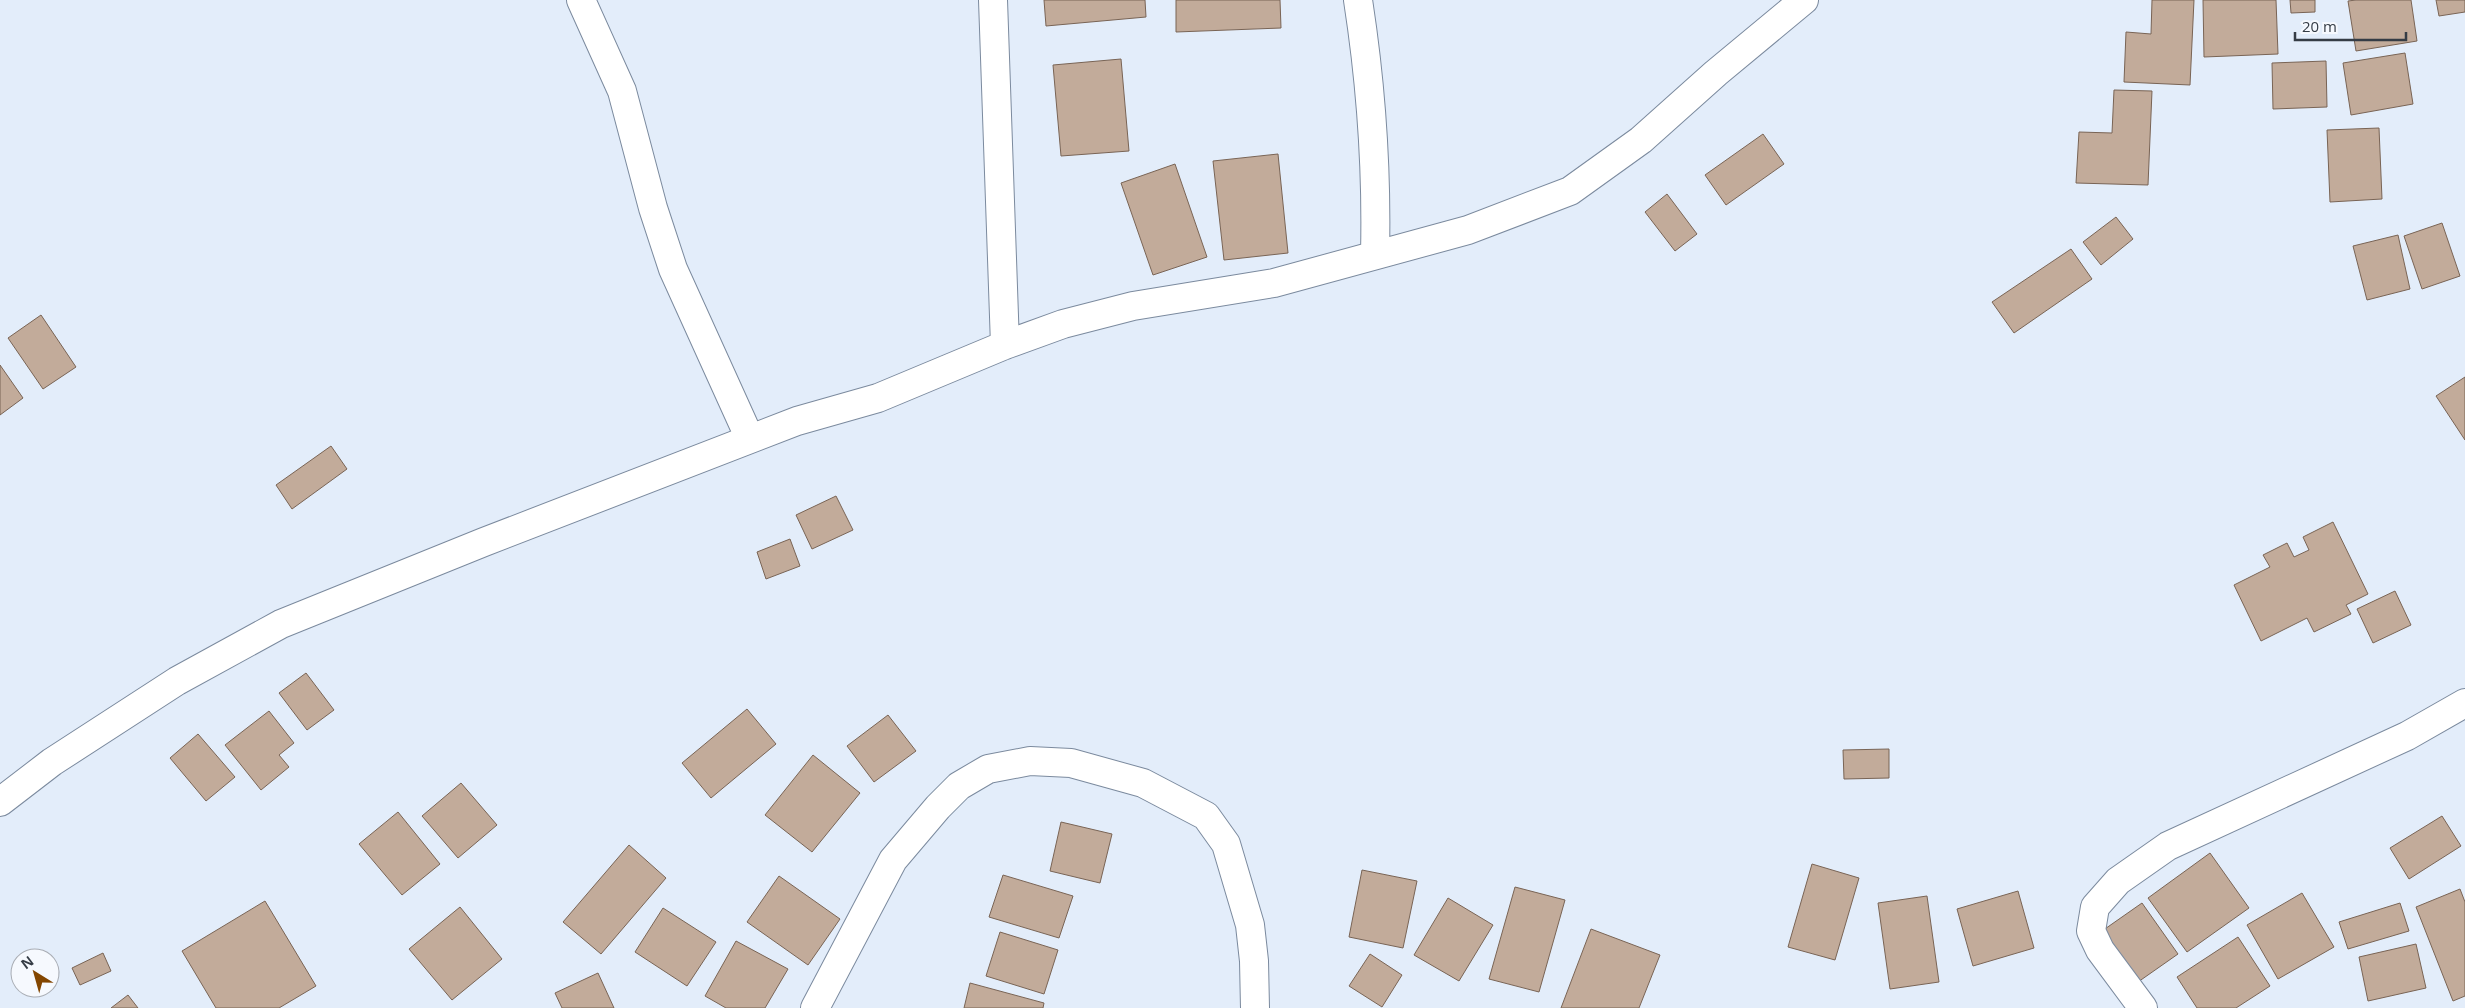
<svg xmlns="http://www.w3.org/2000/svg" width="2465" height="1008" viewBox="0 0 2465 1008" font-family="'Open Sans',sans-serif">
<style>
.building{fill:#c2ab9a;stroke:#796455}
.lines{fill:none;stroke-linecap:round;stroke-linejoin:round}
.minor-casing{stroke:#7b8a9e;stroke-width:30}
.minor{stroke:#fff;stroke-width:28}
</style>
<rect width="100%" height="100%" fill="#e3edfa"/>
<path class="building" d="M1044,0h101l1,17 -100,9z
M1176,0h104l1,28 -105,4z
M2152,0h42l-4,85 -66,-3 2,-50 25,2z
M2203,0h73l2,54 -74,3z
M2290,0h25v12l-24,1z
M2356,0h55l6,41 -61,10 -8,-50z
M2436,0h29v12l-26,4z
M2405,53l8,51 -62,11 -8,-52z
M1121,59l8,92 -68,5 -8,-91z
M2326,61l1,46 -54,2 -1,-46z
M2114,90l38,1 -4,94 -72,-2 3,-51 33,1z
M2379,128l3,71 -52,3 -3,-72z
M1763,134l21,30 -58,41 -21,-30z
M1278,154l10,99 -64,7 -11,-99z
M1175,164l32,93 -54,18 -32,-92z
M1667,194l30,40 -22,17 -30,-39z
M2116,217l17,22 -32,26 -18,-23z
M2442,223l18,53 -38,13 -18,-53z
M2398,235l12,54 -43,11 -14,-54z
M2071,249l21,30 -78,54 -22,-31z
M41,315l35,52 -33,22 -35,-51z
M0,365l23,33 -23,17z
M2465,377v63l-29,-44z
M331,446l16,23 -55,40 -16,-24z
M836,496l17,34 -41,19 -16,-34z
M2333,522l35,72 -22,11 5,9 -37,18 -7,-14 -46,23 -27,-56 36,-18 -7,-12 24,-12 7,14 15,-7 -6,-13z
M790,539l10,27 -34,13 -9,-27z
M2395,591l16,34 -38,18 -16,-34z
M306,673l28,37 -27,20 -28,-37z
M747,709l29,35 -65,54 -29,-35z
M269,711l25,32 -15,12 10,12 -28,23 -36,-45z
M888,715l28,36 -42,31 -27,-36z
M198,734l37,43 -29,24 -36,-43z
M1889,749v29l-45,1 -1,-29z
M813,755l47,38 -48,59 -47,-37z
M461,783l36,42 -39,33 -36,-42z
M398,812l42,52 -38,31 -43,-51z
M2442,816l19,30 -52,33 -19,-31z
M1061,822l51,12 -12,49 -50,-12z
M629,845l37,33 -65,76 -38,-32z
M2210,853l39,55 -62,44 -39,-54z
M1812,864l47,14 -24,82 -47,-13z
M1362,870l55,11 -14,67 -54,-11z
M1003,875l70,21 -14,42 -70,-21z
M779,876l61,43 -32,46 -61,-43z
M1515,887l50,13 -26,92 -50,-13z
M2460,889l5,13v94l-12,5 -37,-94z
M2018,891l16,57 -61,18 -16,-57z
M2302,893l32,54 -56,32 -31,-54z
M1927,896l12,86 -49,7 -12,-86z
M1448,898l45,27 -34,56 -45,-26z
M265,901l51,85 -37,22h-63l-34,-57z
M2142,903l36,51 -40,28 -36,-51z
M2400,903l9,28 -61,18 -9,-27z
M460,907l42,52 -50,41 -43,-51z
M663,908l53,34 -29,44 -52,-34z
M1591,929l69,26 -21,53h-78z
M1000,932l58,18 -14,44 -58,-18z
M2238,937l32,49 -34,22h-39l-20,-31z
M736,941l52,28 -23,39h-39l-21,-12z
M2416,944l10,44 -58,13 -9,-44z
M103,953l8,18 -31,14 -8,-17z
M1370,954l32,21 -20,32 -33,-21z
M598,973l16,35h-52l-7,-15z
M970,983l74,20 -1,5h-79z
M128,995l10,13h-27z"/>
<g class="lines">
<defs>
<path id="minor" d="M581,0l41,91 31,117 20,61 77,170
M993,0l12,345
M1358,0c13,84 19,169 17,254
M0,802l52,-40 125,-81 104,-57 203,-82 313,-121 81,-23 127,-53 58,-21 70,-18 141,-23 194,-53 102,-39 71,-51 75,-67 88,-73
M815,1008l78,-148 45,-53 21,-21 29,-17 42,-8 41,2 72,20 63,33 20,28 24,81 4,36 1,47
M2143,1008l-43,-58 -9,-19 4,-24 23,-26 50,-35 239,-110 58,-33"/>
</defs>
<use href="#minor" class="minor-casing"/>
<use href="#minor" class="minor"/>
</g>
<g transform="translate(35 973) rotate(323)"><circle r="24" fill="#f6f9fe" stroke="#a9adb4"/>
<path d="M0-4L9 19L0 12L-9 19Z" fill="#834601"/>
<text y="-8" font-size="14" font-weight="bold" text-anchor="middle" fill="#353c45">N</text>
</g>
<path d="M2295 32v8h111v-8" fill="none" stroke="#353c45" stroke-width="2.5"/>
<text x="2302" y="32" font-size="15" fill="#353c45" stroke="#f6f9fe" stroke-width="4" paint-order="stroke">20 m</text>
</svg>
